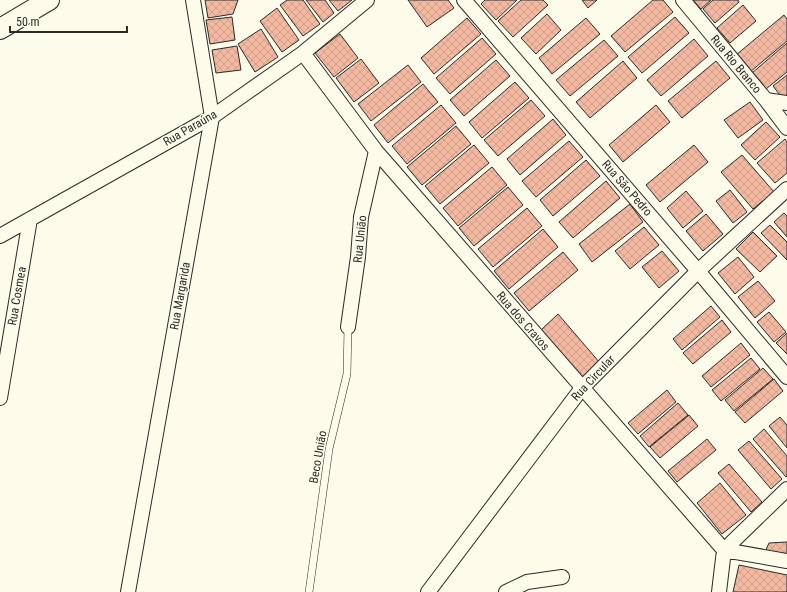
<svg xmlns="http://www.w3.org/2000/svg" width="787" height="592" viewBox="0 0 787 592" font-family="'Roboto Condensed',sans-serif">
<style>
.building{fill:url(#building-cross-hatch);stroke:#2b2b2b}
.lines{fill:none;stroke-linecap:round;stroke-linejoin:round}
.lane-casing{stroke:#2b2b2b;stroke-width:8}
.street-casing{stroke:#2b2b2b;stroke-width:16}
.secondary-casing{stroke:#2b2b2b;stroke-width:22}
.lane{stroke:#fdfbea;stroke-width:7}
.street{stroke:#fdfbea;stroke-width:14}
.secondary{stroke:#fdfbea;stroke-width:20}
.labels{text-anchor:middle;stroke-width:3;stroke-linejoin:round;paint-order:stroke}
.street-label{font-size:12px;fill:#2b2b2b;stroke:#fdfbea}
</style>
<defs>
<pattern id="building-cross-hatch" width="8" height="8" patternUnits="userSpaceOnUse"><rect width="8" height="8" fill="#f2b8a0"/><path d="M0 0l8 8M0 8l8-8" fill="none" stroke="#d09e8a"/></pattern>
</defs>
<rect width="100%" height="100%" fill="#fdfbea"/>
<path class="building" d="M205,0h33l-5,14 -25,4z
M287,0h16l17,24 -17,12 -23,-31z
M306,0h19l9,13 -11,9z
M329,0h23l-14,11z
M408,0h40l6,8 -27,19z
M485,0h32l-21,20 -15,-16z
M521,0h22l5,5 -35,32 -15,-16z
M582,0h15l-9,8z
M653,0h10l10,12 -48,40 -14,-16z
M693,0h18l-10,9z
M713,0h25l1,2 -24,21 -12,-14z
M743,5l13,16 -26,22 -13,-15z
M277,8l22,32 -17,12 -22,-31z
M547,14l14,16 -25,24 -15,-16z
M784,15l3,4v22l-37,31 -14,-17z
M232,17l3,23 -25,4 -4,-24z
M675,17l14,16 -47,40 -14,-16z
M467,18l14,16 -47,40 -13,-16z
M586,18l14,16 -48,40 -13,-16z
M261,29l17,28 -23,15 -17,-28z
M340,34l18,24 -24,19 -19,-24z
M482,38l14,16 -46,40 -14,-16z
M694,39l14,17 -47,40 -14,-16z
M604,40l14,16 -48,40 -14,-16z
M787,43v29l-21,17 -14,-16z
M237,46l4,24 -25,3 -4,-23z
M361,59l18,24 -25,19 -18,-24z
M496,60l14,16 -46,40 -14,-16z
M623,61l14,17 -47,40 -14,-16z
M716,61l14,17 -48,40 -14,-17z
M408,65l13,17 -50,39 -13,-17z
M787,75v27l-1,1 -13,-17z
M515,82l14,16 -47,40 -13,-16z
M423,84l15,18 -50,41 -14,-18z
M531,100l14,16 -47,40 -14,-16z
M750,102l13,18 -25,18 -14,-18z
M441,105l15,18 -49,41 -15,-18z
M656,105l14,17 -47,40 -14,-17z
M553,119l13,16 -46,40 -13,-16z
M766,122l14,15 -25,23 -14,-15z
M456,126l15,18 -49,41 -15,-18z
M785,139l2,3v31l-12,10 -18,-20z
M569,141l14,16 -47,40 -14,-16z
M474,145l15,18 -49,41 -15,-18z
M694,145l14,17 -48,40 -14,-17z
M742,155l32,37 -21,17 -32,-37z
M586,160l14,16 -47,40 -13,-16z
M492,167l15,18 -49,41 -15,-18z
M606,181l14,17 -47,40 -14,-16z
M508,187l15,18 -49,41 -15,-18z
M730,190l17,22 -14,11 -17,-22z
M686,191l17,20 -20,17 -16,-20z
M630,204l13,18 -51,40 -13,-18z
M527,208l15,18 -49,41 -15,-18z
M784,213l3,3v21l-13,-15z
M706,214l17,20 -20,17 -17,-20z
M770,225l17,17v18l-26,-27z
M644,227l15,18 -29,24 -15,-18z
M543,229l15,18 -49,42 -15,-18z
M753,232l24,24 -17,16 -24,-23z
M662,251l17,20 -20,17 -17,-21z
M563,252l15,18 -49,41 -15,-18z
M738,257l16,20 -19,17 -17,-21z
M758,281l17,20 -20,17 -17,-21z
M711,306l9,11 -38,33 -9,-11z
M769,312l17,20 -12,10 -17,-20z
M558,314l42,49 -17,15 -42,-48z
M722,320l9,12 -38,32 -10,-11z
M787,333v21l-11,-11z
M741,343l9,12 -39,32 -9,-11z
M751,358l9,11 -39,32 -9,-11z
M763,368l10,11 -39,32 -9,-11z
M774,379l9,12 -38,32 -10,-11z
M667,390l9,12 -38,32 -10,-11z
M678,403l10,12 -39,32 -9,-11z
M689,415l9,11 -38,32 -10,-11z
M780,417l7,8v23l-18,-22z
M764,429l23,27v20l-1,1 -33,-38z
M707,439l9,11 -39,32 -9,-11z
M749,441l33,38 -11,10 -33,-39z
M729,464l33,38 -11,10 -33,-39z
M720,483l26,32 -24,19 -25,-31z
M787,542v13l-22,-3 4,-9z
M739,565l48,10v17h-54z"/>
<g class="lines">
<defs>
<path id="lane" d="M309,592l20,-143 18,-75 1,-47"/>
<path id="street" d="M464,0l234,271 89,106
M683,0l83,100 21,28
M303,53l73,98 348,399 -5,42
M766,100l21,3
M0,236l212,-119 91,-64 64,-53
M348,327l10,-70 3,-40 15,-66
M0,398l30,-179
M724,550l63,-61
M724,550l63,11
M128,592l84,-475 -19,-117
M428,592l154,-204 116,-117 89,-82
M506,592l21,-10 35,-5"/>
<path id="secondary" d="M0,29l49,-29"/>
</defs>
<use href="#lane" class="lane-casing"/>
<use href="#street" class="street-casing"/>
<use href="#secondary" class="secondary-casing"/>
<use href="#lane" class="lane"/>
<use href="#street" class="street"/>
<use href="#secondary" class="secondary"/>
</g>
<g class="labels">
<g class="street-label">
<text transform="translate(736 64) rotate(50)" y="4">Rua Rio Branco</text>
<text transform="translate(190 128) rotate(-30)" y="4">Rua Paraúna</text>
<text transform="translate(627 188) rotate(49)" y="4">Rua São Pedro</text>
<text transform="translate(360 239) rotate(-84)" y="4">Rua União</text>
<text transform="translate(17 296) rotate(-80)" y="4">Rua Cosmea</text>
<text transform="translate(180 296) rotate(-80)" y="4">Rua Margarida</text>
<text transform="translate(523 321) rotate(49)" y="4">Rua dos Cravos</text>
<text transform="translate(593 378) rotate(-47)" y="4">Rua Circular</text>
<text transform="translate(318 457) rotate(-80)" y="4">Beco União</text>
</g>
</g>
<path d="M10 26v6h117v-6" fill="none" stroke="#2b2b2b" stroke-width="2"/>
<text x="16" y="26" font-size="12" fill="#2b2b2b" stroke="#fdfbea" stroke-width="3" paint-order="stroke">50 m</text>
</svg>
